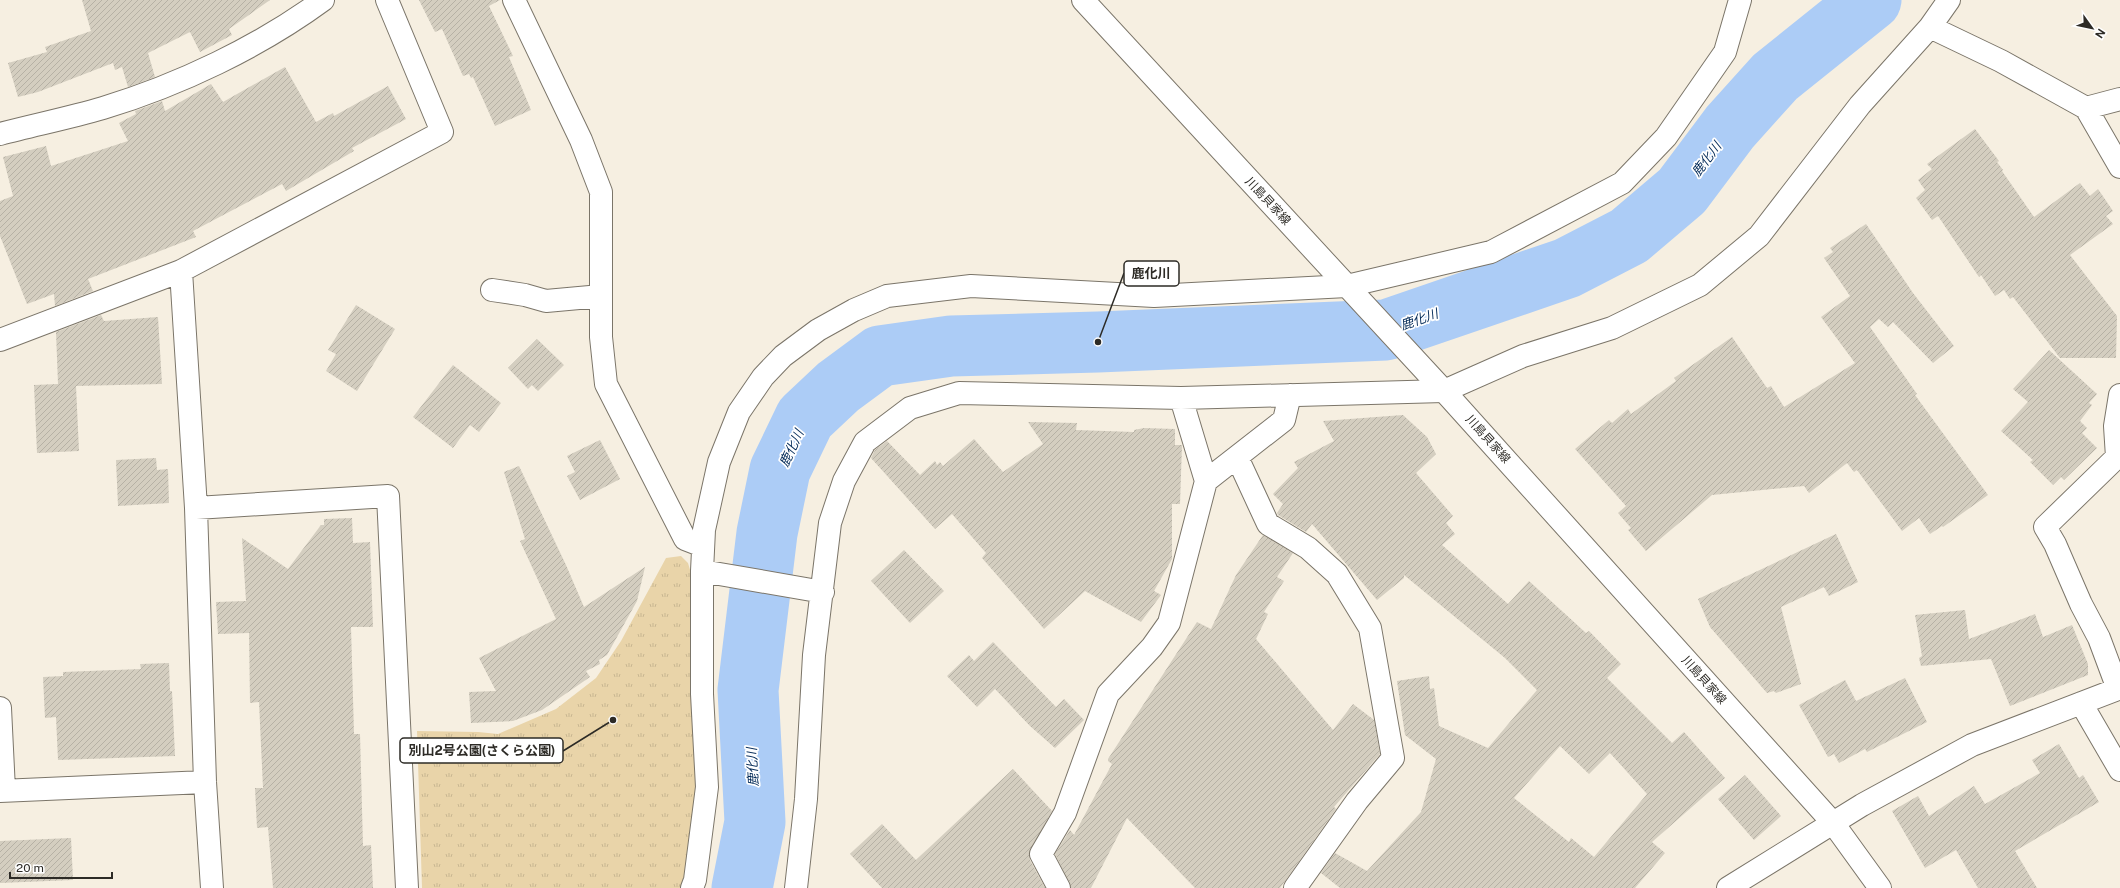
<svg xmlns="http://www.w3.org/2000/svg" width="2120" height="888" viewBox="0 0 2120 888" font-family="'Public Sans','Noto Sans JP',sans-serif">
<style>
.park{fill:url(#park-tufts)}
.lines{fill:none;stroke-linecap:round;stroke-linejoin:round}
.river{stroke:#acccf6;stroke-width:61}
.building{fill:url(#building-hatch);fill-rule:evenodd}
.minor-casing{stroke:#7b7569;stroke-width:24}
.major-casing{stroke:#7b7569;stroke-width:24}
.minor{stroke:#fff;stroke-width:22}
.major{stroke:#fff;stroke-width:22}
.labels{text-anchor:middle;stroke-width:3.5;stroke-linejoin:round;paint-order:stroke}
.street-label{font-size:12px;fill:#2d2b26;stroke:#fff}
.water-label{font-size:13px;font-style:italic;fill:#032a58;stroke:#fff}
.leader{fill:none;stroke:#2d2b26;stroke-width:1.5}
.callout-dot{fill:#2d2b26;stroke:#fff;stroke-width:1.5}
.callout{fill:#fff;stroke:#2d2b26;stroke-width:1.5}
.callout-label{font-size:13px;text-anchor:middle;font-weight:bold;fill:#2d2b26}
</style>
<defs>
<pattern id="park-tufts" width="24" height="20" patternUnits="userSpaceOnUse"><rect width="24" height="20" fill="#e9d4a9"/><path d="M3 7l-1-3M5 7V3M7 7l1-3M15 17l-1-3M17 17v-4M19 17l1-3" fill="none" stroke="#c8b691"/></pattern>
<pattern id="building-hatch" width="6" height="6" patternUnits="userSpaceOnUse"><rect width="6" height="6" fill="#d4cec0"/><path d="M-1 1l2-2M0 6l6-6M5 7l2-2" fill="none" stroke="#b6b1a5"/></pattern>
</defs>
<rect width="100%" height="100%" fill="#f6efe1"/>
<path class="park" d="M681,556l7,7 7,24 2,226 -13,75h-262l-5,-157 61,1 20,2 58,-25 40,-31 25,-37 45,-83z"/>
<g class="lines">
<path class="river" d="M742,888l13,-66 -7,-132 19,-157 13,-63 25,-52 33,-31 42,-31 71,-10 147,-4 288,-12 181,-62 62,-32 53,-45 48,-64 45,-50 96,-77"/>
</g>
<path class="building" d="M82,0h188l-41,29 3,6 -32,17 -10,-20 -42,21 7,24 -27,10 -6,-20 -7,3 -2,-7 -75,29 -20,5 -10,-34 39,-11 -2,-5 46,-16z
M419,0h81l-11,6 24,50 -4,1 22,53 -36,16 -22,-49 -2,1 -2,-4 -6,2 -21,-47 -7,3z
M285,67l31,55 17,-9 1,3 54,-30 18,33 -54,29 2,3 -68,40 -4,-7 -89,47 3,6 -108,42 5,12 -38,15 -1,-12 -27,10 -27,-68v-35l13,-5 -10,-39 43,-11 5,20 77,-25 -9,-18 17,-9 -1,-3 27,-10 3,10 46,-27 12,18z
M1975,129l24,32 -2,1 6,8 -1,1 32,46 46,-34 10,13 8,-7 15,22 -7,5 7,8 -43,31 47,61 -1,42h-56l-47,-61 -3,2 -6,-9 -9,6 -14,-21 -2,2 -41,-61 -6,4 -16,-22 9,-8 -7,-10 14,-11 -5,-5z
M1866,224l47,69 41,53 -21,17 -40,-41 -5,5 -9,-8 -9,8 47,67 -2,1 73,100 -45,32 -1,-1 -12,8 -11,-16 -17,13 -45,-61 -3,2 -7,-9 -38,30 -5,-7 -92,9 -66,56 -18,-21 3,-2 -13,-15 8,-7 -51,-57 34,-29 3,3 16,-14 3,5 45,-33 -2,-3 58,-41 35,51 4,-2 13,21 71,-44 -34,-46 29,-21 -26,-38 9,-6 -3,-4z
M356,305l39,24 -38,62 -31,-20 10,-17 -8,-4z
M101,315l3,6 54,-4 4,67 -86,2 3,65 -42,2 -3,-68 24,-1 -2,-52z
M537,339l27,26 -26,26 -6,-6 -4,4 -20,-21z
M2049,350l48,44 -8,9 3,2 -12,16 7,7 -5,5 15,15 -33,32 -3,-3 -8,8 -23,-23 3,-2 -32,-29 27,-29 -15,-13z
M453,365l48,38 -22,29 -9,-7 -17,23 -40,-31z
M1403,415l24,22 9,17 -20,19 37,43 -7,7 9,11 -13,11 66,59 21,-23 57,52 3,-2 32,33 -14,14 65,65 12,-11 41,46 -73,64 13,11 -30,35h-295l-19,-15 14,-20 32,18 54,-59 15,-53 -31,-24 -8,-54 32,-5 1,13 4,-1 5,38 49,22 49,-58 -32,-32 -101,-83v3l-27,22 -65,-76 -6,8 -28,-17 -1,-2 6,-9 -10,-10 25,-26 -4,-6 40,-21 -11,-20zM1560,746l29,28 21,-21 37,41 -53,63 -23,-19 -2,4 -55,-44z
M1028,422l49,1 -1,7 58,2v-2l10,-2 31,1v16h7l-2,59h-8v55l-18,32 7,4 -20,27 -56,-31 -41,38 -62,-71 4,-5 -34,-39 -17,15 -64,-71 4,-8 12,-9 33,34 15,-14 2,4 3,-3 3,4 31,-27 29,33 40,-28z
M600,440l20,39 -40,21 -13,-24 8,-4 -8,-16z
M156,458l1,12 11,-1 1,34 -51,3 -2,-46z
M519,466l47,99 18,42 61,-40 -8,34 -30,54 -8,5 1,4 -14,7 4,6 -48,33 -29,11 -42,2 -2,-31 27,-1 -17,-33 77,-39 -36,-78 5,-2 -21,-67z
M352,518l1,25 17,-1 3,85h-22l3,107h6l3,112 8,-1 2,43h-100l-5,-61 -11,1 -2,-40h8l-4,-86 -9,1 -1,-70 -31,1 -2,-32 30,-1 -4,-63 46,31 33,-44h3v-6z
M1836,534l22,48 -29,14 -5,-9 -43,20 20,77 -25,9 -2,-2 -7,2 -57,-66 -12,-28z
M1263,535l30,18 -16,24 7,4 -20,31 4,2 -12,25 77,91 20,-26 21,16 6,34 -46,53 2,2 -56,79h-85l-68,-70 -36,70h-20l-16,-34 15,-24 4,5 38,-71 -4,-3v-2l89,-137 14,7 25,-54z
M904,550l40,41 -34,32 -39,-42z
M1965,610l4,29 66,-25 8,23 29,-12 16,39v11l-78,31 -19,-47 -70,7 -2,-8 3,-2 -7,-41z
M993,642l63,65 8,-8 20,21 -29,28 -25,-22 -35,-37 -18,18 -30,-31 22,-21 5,6z
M169,663l1,28h2l3,65 -117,4 -2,-43 -11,1 -2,-41 20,-1v-4l78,-3 -1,-5z
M1905,678l22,44 -60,30 -2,-3 -26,14 -5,-9 -6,3 -29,-52 46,-25 11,21z
M2059,744l20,34 4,-3 16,27 -84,49 22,37h-59l-22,-38 -31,18 -33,-57 26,-15 11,20 45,-30 11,18 55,-31 -8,-13z
M1013,769l39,42 -23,42 1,7 15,28h-163l-32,-34 32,-30 34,36z
M1745,775l36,41 -27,24 -36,-41z
M71,838l2,42 -73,3v-42z"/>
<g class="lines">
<defs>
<path id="minor" d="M514,0l67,140 20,52v145l5,47 79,155 18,7
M1930,27l71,34 85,47 34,-9
M2086,108l34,59
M0,134c34,-9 69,-16 103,-26 76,-23 156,-61 220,-108
M181,271l15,237 9,274 7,106
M492,290l33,5 21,6 55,-5
M0,340l181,-69 261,-139 -55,-132
M1237,457l31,67 40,24 29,26 33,54 23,130 -36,43 -62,87
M2117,457l-2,-31 5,-31
M1206,481l78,-61 6,-25
M196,508l192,-12 19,392
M823,592l-121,-21 2,-41 15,-68 20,-50 24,-35 20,-21 35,-26 36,-20 33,-14 84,-10 183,10 193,-10 144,-34 131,-69 44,-46 59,-85 15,-52
M2081,703l39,67
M0,708l4,82
M0,791l205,-9
M692,888l3,-8 12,-93 -5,-93v-123
M796,888l10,-89 8,-144 16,-132 14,-42 21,-39 45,-34 49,-15 222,5 263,-7 79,-35 89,-28 88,-43 59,-49 101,-131 70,-78 19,-27
M1059,888l-18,-34 24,-41 43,-119 44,-47 17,-24 37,-142 -25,-83
M1728,888l134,-83 110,-60 146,-56 -19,-51 -18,-34 -26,-60 -10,-17 72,-70h3"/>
<path id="major" d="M1083,0l361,391 389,432 47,65"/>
</defs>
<use href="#minor" class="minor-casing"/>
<use href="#major" class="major-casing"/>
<use href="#minor" class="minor"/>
<use href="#major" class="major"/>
</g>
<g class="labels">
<g class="street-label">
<text transform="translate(1268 201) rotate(47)" y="4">川島貝家線</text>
<text transform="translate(1488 439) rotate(48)" y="4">川島貝家線</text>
<text transform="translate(1704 680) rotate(48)" y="4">川島貝家線</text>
</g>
<g class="water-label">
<text transform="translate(1706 159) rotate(-53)" y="5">鹿化川</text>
<text transform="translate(1419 319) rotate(-19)" y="5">鹿化川</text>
<text transform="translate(791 448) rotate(-65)" y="5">鹿化川</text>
<text transform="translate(752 767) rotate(-93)" y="5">鹿化川</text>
</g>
</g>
<path class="leader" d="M1098 342L1124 273M613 720L563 751"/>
<g class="callout-dot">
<circle cx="1098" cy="342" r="4"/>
<circle cx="613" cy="720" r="4"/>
</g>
<g class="callout">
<rect x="1124" y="261" width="55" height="25" rx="4"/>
<rect x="400" y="738" width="163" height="25" rx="4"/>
</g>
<g class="callout-label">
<text x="1151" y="278">鹿化川</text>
<text x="482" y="755">別山2号公園(さくら公園)</text>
</g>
<g transform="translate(2092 28) rotate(123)" stroke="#ffffff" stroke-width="3" paint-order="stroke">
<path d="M0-3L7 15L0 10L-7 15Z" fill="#2d2b26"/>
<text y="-6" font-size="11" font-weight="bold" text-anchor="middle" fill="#2d2b26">N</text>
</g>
<path d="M10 872v6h102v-6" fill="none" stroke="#2d2b26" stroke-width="2"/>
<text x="16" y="872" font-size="12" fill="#2d2b26" stroke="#ffffff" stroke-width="3" paint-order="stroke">20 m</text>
</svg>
